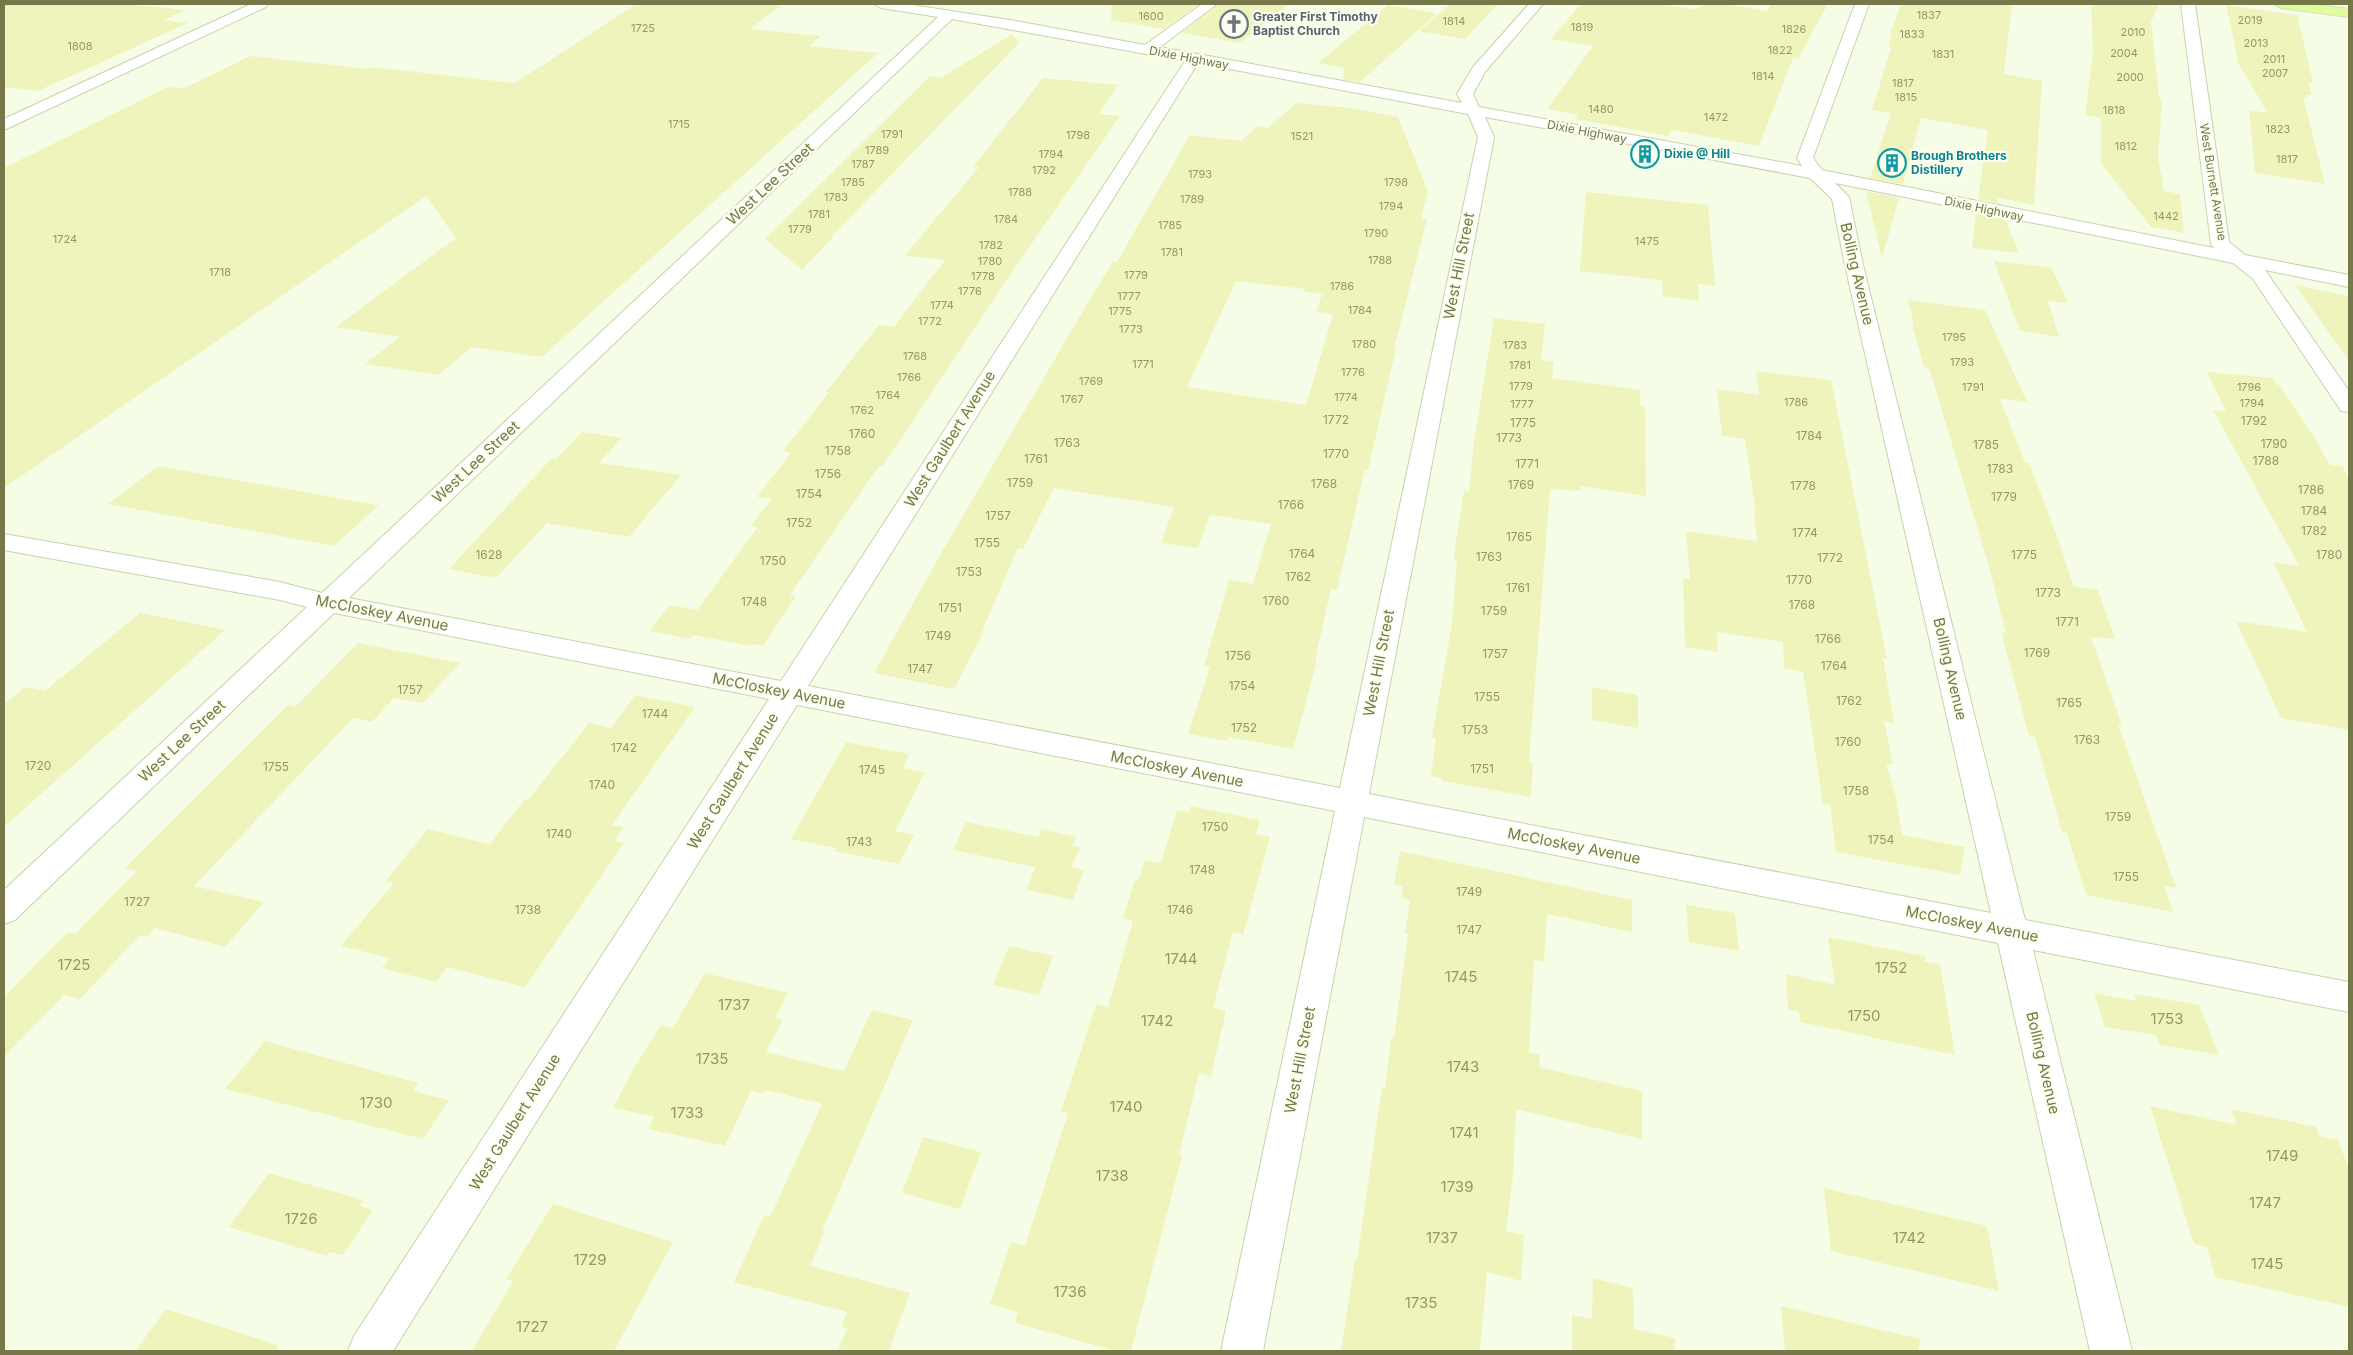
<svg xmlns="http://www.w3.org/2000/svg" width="2353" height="1355" viewBox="0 0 2353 1355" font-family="Inter,sans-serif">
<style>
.building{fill:#eff4bd;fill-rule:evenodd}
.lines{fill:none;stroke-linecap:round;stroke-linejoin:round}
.minor-casing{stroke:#cbd0ac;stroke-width:2}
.major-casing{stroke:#dbdcd0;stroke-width:2}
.minor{fill:#fff;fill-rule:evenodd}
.major{fill:#dffd9d;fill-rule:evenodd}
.labels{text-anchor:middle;stroke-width:4.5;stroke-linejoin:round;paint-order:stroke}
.far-number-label{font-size:11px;fill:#949767}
.far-worship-label{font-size:12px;font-weight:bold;fill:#5b616d;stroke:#faffee;text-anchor:start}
.far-street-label{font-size:12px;fill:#76784a;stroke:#faffee}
.far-culture-label{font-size:12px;font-weight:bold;fill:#0d838f;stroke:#faffee;text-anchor:start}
.number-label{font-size:12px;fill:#949767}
.street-label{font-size:15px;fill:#76784a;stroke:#faffee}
.near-number-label{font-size:15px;fill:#949767}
</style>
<rect width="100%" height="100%" fill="#f6fde7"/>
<path class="building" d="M4,4h121l61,6 -22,10 24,3 -150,68 -34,-4z
M636,4h147l-33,25 71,7 -12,10 69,7 -336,304 -70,-10 -34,28 -73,-11 35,-27 -64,-10 120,-89 -30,-42 -422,292v-320l164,-81 17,1 65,-32 118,13 4,-2 143,16z
M1112,4h87l-35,25 -53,-9z
M1219,4h70l-49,39 -58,-10z
M1450,4h48l-33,35 -46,-8z
M1581,4h79l35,5 13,-5h17l42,7 4,-7h57l-30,55 -5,-1 -34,88 -87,-16 -4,6 -93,-17 3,-4 -31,-6 46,-63 -42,-7z
M1901,4h111l-8,70 38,7 -8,124 -37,-7 2,5 -21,-4 10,-69 -67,-12 -18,66 -33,-6 21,-65 -19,-3 19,-62 -3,-1 4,-13h-2z
M2091,4h68l-8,18 8,74 3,7 -4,54 6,34 16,3 4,39 -33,-6 -50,-64v-45l-16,-3 8,-61z
M1388,5l49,8 -77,69 -17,-3 1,-11 -26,-5z
M2226,5l71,10 16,67h-5l4,13h-6l1,3 -4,-1 22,87 -70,-11 -6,-63 19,3 -29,-48z
M1012,34l7,9 -187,193h2l-32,34 -37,-31 165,-163 11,2z
M1043,78l75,7 -19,29 21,2 -108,156 -117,176 -13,18h-3l-89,129 6,1 -33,50 -11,-2 -2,2 -57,-11 -3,4 -41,-8 21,-26 27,5 61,-83 -7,-1 21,-27 -15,-2 34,-44 -8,-2 46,-59h-3l53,-67 15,2 51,-67 -39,-4v-2l73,-87h-6z
M1296,103l56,5 46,9 30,74 -7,28h6l-33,130h2l-16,69 -12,52 -3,-1 -28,121 -6,-1 -16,71 2,1 -24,88 -65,-12 -1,4 -39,-7 22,-67 -6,-1 25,-86 24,4 18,-60 -61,-9 -12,33 -37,-5 13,-36 -120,-19 -31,61 -5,-1 -36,83h2l-30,58 -80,-16 66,-118 150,-256 23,-37h4l73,-127 51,6 17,-15 10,2zM1236,281l69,8 -1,3 18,2 -6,18 17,2 -27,91 -119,-18z
M1866,191l33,7 -17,60z
M1586,192l122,13 7,81 -17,-2 1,17 -36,-5 -1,-16 -82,-9z
M1976,213l29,6 14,34 -47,-5z
M1994,261l58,7 16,35 -20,-2 11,36 -39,-6z
M2295,285l54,11v65z
M1908,300l77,10 42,92 -27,-3 25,64h4l32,84 12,39 25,4 17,49 -24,-2 31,88 -4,-1 58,164 -12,-2 9,26 -87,-17 -19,-62 -5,-1 -27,-95 -6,-1 -28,-104 5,1 -18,-70 -59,-195 -5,-1 -12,-43h2z
M1494,318l51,6 -4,36 13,2 -2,16 88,12v16h5l1,90 -66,-10v5l-30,-2 -21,273 4,1 -2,34 -89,-16v-3l-11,-2 5,-38 -4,-1 20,-113 5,-64h-3l2,-20 8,-49 5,1 5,-50z
M1756,371l75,9 56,279 -4,-1 11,65 -10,-2 9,43 -7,-1 10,34 6,38 63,12 -5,28 -124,-23 -6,-47 -7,-1 -20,-132 -19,-4 -1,-26 -66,-10 1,20 -33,-5 -2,-69 7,1 -4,-48 71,10 -3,-29 2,1 -11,-74 -23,-3 -5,-47 42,6z
M2207,372l66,6 3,6 3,1 35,52 16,28 12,1 7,12v252l-68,-12 -45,-97 71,11 -34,-70 26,4 -86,-156 13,1z
M582,432l40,6 -23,25 82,12 -52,62 -82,-14 -51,55 -47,-9 102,-110h5z
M158,466l219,39h2l-45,41 -226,-42z
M140,613l85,17 -221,197v-123l21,-17 20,4z
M358,643l102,20 -37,40 -29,-5 -22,24 -19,-4 -159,168 70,16 -39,45 -70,-19 -8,9 -7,-2 -60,64 -16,-4 -60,62v-60l64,-65 7,2 62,-63 -12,-3 163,-163 7,2z
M1592,687l46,8v33l-46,-8z
M635,695l60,12 -83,118 12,2 -10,14 10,2 -99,144 -78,-20 -11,15 -54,-14 8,-10 -49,-12 53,-63 -8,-2 41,-52 63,15 35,-45 3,1 61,-77 22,5z
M846,742l63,12 -6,14 22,4 -30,59 19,4 -15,29 -65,-13 2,-3 -45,-9z
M1191,806l69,14 -4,14 14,3 -27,98 -10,-3 -20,76 13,3 -15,65 -12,-3 -20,82 3,1 -51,195h-16l-100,-28 3,-11 -28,-8 21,-62 14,4 43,-133 -7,-1 35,-108 12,3 25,-86 -10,-3 12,-38 3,1 7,-21 16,3 16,-53 12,2z
M966,822l72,15 3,-8 35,8 -4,9 8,1 -8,20 12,3 -11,30 -46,-10 8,-23 -82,-17z
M1400,851l232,49v32l-85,-18 -3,48 -10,-2 -5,92 11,3 -1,12 103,24v48l-126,-30 -3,66 -7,56 18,4 -3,46 -34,-9 -7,79h-139l14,-92h2l25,-171 3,1 6,-51h3l14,-104h-3l5,-34 -9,-2 2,-12 -9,-2z
M1686,905l49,8 4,38 -50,-9z
M1828,937l97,19v6l15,2 15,91 -155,-33 -1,-10 -11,-3 -2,-35 49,11z
M1009,946l44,10 -14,39 -46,-10z
M705,973l83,20 -13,24 8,3 -17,32 72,18 6,1 28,-61 41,10 -91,211h3l-15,35 100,27 -21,58h-51l9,-23 -6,-1 6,-15 -113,-30 30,-66 6,1 52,-113 -56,-14 -3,4 -12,-3 -26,55 -77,-17 6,-12 -41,-9 19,-37 29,-46 12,3z
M2094,993l42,8 -2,-7 65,11 20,50 -59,-10 -4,-10 -51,-8z
M265,1041l153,42 -5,8 36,9 -26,39 -198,-50z
M2150,1106l87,19 -6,-16 85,18 3,9 19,4 11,29v138l-134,-30 -8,-30 -13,-3z
M923,1137l58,15 -21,57 -58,-16z
M269,1173l95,27 -4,6 13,4 -30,45 -14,-3 -2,4 -99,-29z
M1824,1188l163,38 12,65 -168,-40z
M553,1204l120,38 -59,109h-142l41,-70 -7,-2z
M1593,1278l40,10 1,41 41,9 -1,13h-102v-36l20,4z
M1781,1306l139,33 -2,12h-133z
M166,1309l112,36 -1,6h-142z"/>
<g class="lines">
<defs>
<path id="minor" d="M251,4h17l-2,3 -262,123v-11z
M874,4h32l110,17 129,24 57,-41h15l-57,43 302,56 -5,-9 16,-27 56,-63h14l-58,68 -12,22 6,13 323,59 -5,-8 58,-154h14l-56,154 9,12 392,78 -3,-4 -30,-240h14l34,238 16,13 104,20v12l-84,-17 84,121v21l-8,-1 -88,-132 -20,-16 -398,-80 14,14 14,68 162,655 324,62v30l-316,-62 99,401h-42l-92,-408 -634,-126 -101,534h-42l114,-540 -538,-106 -404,646h-45l6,-15 415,-637 -435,-86 -319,307 -11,4v-34l303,-283 -27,-7 -276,-50v-16l276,48 42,11 616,-576 -57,-9zM952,19l233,42 -404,620 -432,-83zM1198,63l270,51 10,23 -138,651 -532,-102zM1485,117l325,61 22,21 13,66 146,648 -622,-119 125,-657z"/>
<path id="major" d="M2274,4h36l39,5v8l-68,-9z"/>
</defs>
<use href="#minor" class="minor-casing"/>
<use href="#major" class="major-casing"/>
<use href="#minor" class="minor"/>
<use href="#major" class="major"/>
</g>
<defs>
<symbol id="church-ring" viewBox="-11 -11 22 22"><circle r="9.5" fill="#faffee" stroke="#6b7280" stroke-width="1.5"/><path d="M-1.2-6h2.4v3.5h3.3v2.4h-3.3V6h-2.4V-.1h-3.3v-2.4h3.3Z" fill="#6b7280"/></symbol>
<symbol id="building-ring" viewBox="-11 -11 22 22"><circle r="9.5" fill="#faffee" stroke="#0f9aa8" stroke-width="1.5"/><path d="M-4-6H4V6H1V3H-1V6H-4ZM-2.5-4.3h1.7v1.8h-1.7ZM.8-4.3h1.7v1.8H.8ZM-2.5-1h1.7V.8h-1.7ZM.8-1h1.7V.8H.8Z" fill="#0f9aa8"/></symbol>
</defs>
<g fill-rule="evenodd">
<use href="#church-ring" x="1218" y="8" width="32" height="32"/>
<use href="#building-ring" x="1629" y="138" width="32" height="32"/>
<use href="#building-ring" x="1876" y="147" width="32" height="32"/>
</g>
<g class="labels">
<g class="far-number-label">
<text x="1929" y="19">1837</text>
<text x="1151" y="20">1600</text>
<text x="2250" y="24">2019</text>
<text x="1454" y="25">1814</text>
<text x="1582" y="31">1819</text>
<text x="643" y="32">1725</text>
<text x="1794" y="33">1826</text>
<text x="2133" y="36">2010</text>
<text x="1912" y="38">1833</text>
<text x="2256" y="47">2013</text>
<text x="80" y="50">1808</text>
<text x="1780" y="54">1822</text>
<text x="2124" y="57">2004</text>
<text x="1943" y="58">1831</text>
<text x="2274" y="63">2011</text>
<text x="2275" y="77">2007</text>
<text x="1763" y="80">1814</text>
<text x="2130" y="81">2000</text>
<text x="1903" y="87">1817</text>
<text x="1906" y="101">1815</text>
<text x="1601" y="113">1480</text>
<text x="2114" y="114">1818</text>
<text x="1716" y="121">1472</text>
<text x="679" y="128">1715</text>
<text x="2278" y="133">1823</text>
<text x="892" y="138">1791</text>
<text x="1078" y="139">1798</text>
<text x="1302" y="140">1521</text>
<text x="2126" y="150">1812</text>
<text x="877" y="154">1789</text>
<text x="1051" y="158">1794</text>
<text x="2287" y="163">1817</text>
<text x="863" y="168">1787</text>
<text x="1044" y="174">1792</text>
<text x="1200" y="178">1793</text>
<text x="853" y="186">1785</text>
<text x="1396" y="186">1798</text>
<text x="1020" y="196">1788</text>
<text x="836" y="201">1783</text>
<text x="1192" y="203">1789</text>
<text x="1391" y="210">1794</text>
<text x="819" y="218">1781</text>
<text x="2166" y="220">1442</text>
<text x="1006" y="223">1784</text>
<text x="1170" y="229">1785</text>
<text x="800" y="233">1779</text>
<text x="1376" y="237">1790</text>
<text x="65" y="243">1724</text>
<text x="1647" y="245">1475</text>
<text x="991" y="249">1782</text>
<text x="1172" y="256">1781</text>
<text x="1380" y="264">1788</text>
<text x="990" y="265">1780</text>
<text x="220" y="276">1718</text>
<text x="1136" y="279">1779</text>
<text x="983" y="280">1778</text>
<text x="1342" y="290">1786</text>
<text x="970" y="295">1776</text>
<text x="1129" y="300">1777</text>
<text x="942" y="309">1774</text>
<text x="1360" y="314">1784</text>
<text x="1120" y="315">1775</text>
<text x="930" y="325">1772</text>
<text x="1131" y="333">1773</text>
<text x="1954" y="341">1795</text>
<text x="1364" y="348">1780</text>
<text x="1515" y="349">1783</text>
<text x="915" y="360">1768</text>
<text x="1962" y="366">1793</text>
<text x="1143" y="368">1771</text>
<text x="1520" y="369">1781</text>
<text x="1353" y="376">1776</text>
<text x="909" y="381">1766</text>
<text x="1091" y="385">1769</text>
<text x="1521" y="390">1779</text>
<text x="1973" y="391">1791</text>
<text x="2249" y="391">1796</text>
<text x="888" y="399">1764</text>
<text x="1346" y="401">1774</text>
<text x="1072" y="403">1767</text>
<text x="1796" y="406">1786</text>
<text x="2252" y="407">1794</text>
<text x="1522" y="408">1777</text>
<text x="862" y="414">1762</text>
</g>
<g class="far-worship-label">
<text x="1253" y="21">Greater First Timothy<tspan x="1253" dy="14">Baptist Church</tspan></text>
</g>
<g class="far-street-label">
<text transform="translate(1189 58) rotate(11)" y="4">Dixie Highway</text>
<text transform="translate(1587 132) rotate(11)" y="4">Dixie Highway</text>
<text transform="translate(2213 182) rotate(81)" y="4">West Burnett Avenue</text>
<text transform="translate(1984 209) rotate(12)" y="4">Dixie Highway</text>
</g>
<g class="far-culture-label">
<text x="1664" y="158">Dixie @ Hill</text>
<text x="1911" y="160">Brough Brothers<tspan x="1911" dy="14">Distillery</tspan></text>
</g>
<g class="number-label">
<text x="1336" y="424">1772</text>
<text x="2254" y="425">1792</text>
<text x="1523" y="427">1775</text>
<text x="862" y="438">1760</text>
<text x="1809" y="440">1784</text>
<text x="1509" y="442">1773</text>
<text x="1067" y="447">1763</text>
<text x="2274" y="448">1790</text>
<text x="1986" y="449">1785</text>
<text x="838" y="455">1758</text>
<text x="1336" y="458">1770</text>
<text x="1036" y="463">1761</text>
<text x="2266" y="465">1788</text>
<text x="1527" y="468">1771</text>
<text x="2000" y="473">1783</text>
<text x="828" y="478">1756</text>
<text x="1020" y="487">1759</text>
<text x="1324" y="488">1768</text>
<text x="1521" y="489">1769</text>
<text x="1803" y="490">1778</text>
<text x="2311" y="494">1786</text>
<text x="809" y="498">1754</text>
<text x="2004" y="501">1779</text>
<text x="1291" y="509">1766</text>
<text x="2314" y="515">1784</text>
<text x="998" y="520">1757</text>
<text x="799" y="527">1752</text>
<text x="2314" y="535">1782</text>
<text x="1805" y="537">1774</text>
<text x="1519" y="541">1765</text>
<text x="987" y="547">1755</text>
<text x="1302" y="558">1764</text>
<text x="489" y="559">1628</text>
<text x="2024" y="559">1775</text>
<text x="2329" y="559">1780</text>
<text x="1489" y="561">1763</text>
<text x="1830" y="562">1772</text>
<text x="773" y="565">1750</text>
<text x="969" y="576">1753</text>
<text x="1298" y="581">1762</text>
<text x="1799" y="584">1770</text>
<text x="1518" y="592">1761</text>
<text x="2048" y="597">1773</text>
<text x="1276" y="605">1760</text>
<text x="754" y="606">1748</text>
<text x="1802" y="609">1768</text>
<text x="950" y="612">1751</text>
<text x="1494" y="615">1759</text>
<text x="2067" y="626">1771</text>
<text x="938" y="640">1749</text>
<text x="1828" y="643">1766</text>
<text x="2037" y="657">1769</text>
<text x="1495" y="658">1757</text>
<text x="1238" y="660">1756</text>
<text x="1834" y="670">1764</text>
<text x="920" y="673">1747</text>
<text x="1242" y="690">1754</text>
<text x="410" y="694">1757</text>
<text x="1487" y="701">1755</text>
<text x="1849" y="705">1762</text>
<text x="2069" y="707">1765</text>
<text x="655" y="718">1744</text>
<text x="1244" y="732">1752</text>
<text x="1475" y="734">1753</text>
<text x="2087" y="744">1763</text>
<text x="1848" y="746">1760</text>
<text x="624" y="752">1742</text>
<text x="38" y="770">1720</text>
<text x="276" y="771">1755</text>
<text x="1482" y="773">1751</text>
<text x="872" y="774">1745</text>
<text x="602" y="789">1740</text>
<text x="1856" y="795">1758</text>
<text x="2118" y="821">1759</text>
<text x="1215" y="831">1750</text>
<text x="559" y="838">1740</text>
<text x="1881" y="844">1754</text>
<text x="859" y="846">1743</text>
<text x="1202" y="874">1748</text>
<text x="2126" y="881">1755</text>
<text x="1469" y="896">1749</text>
<text x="137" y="906">1727</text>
<text x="528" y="914">1738</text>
<text x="1180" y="914">1746</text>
<text x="1469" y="934">1747</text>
</g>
<g class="street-label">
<text transform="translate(770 184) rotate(-43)" y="5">West Lee Street</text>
<text transform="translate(1459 266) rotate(-79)" y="5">West Hill Street</text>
<text transform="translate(1857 274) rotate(77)" y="5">Bolling Avenue</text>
<text transform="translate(950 439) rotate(-58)" y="5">West Gaulbert Avenue</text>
<text transform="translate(476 462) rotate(-43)" y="5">West Lee Street</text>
<text transform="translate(382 613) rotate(11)" y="5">McCloskey Avenue</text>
<text transform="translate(1379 663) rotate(-79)" y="5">West Hill Street</text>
<text transform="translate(1950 669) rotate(77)" y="5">Bolling Avenue</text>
<text transform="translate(779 691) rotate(11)" y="5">McCloskey Avenue</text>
<text transform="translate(182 741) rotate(-43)" y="5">West Lee Street</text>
<text transform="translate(1177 769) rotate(11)" y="5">McCloskey Avenue</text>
<text transform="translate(733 781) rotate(-58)" y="5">West Gaulbert Avenue</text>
<text transform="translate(1574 846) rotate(11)" y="5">McCloskey Avenue</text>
<text transform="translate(1972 924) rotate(11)" y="5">McCloskey Avenue</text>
<text transform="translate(1300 1060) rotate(-79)" y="5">West Hill Street</text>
<text transform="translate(2043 1063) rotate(77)" y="5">Bolling Avenue</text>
<text transform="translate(515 1122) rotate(-58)" y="5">West Gaulbert Avenue</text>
</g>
<g class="near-number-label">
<text x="1181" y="964">1744</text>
<text x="74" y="970">1725</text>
<text x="1891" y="973">1752</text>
<text x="1461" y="982">1745</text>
<text x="734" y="1010">1737</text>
<text x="1864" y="1021">1750</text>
<text x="2167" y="1024">1753</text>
<text x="1157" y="1026">1742</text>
<text x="712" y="1064">1735</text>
<text x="1463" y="1072">1743</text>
<text x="376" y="1108">1730</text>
<text x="1126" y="1112">1740</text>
<text x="687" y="1118">1733</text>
<text x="1464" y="1138">1741</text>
<text x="2282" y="1161">1749</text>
<text x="1112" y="1181">1738</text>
<text x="1457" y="1192">1739</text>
<text x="2265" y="1208">1747</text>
<text x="301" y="1224">1726</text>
<text x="1442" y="1243">1737</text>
<text x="1909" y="1243">1742</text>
<text x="590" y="1265">1729</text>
<text x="2267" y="1269">1745</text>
<text x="1070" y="1297">1736</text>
<text x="1421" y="1308">1735</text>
<text x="532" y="1332">1727</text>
</g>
</g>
<rect width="2353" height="1355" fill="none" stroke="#76784a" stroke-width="10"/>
</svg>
